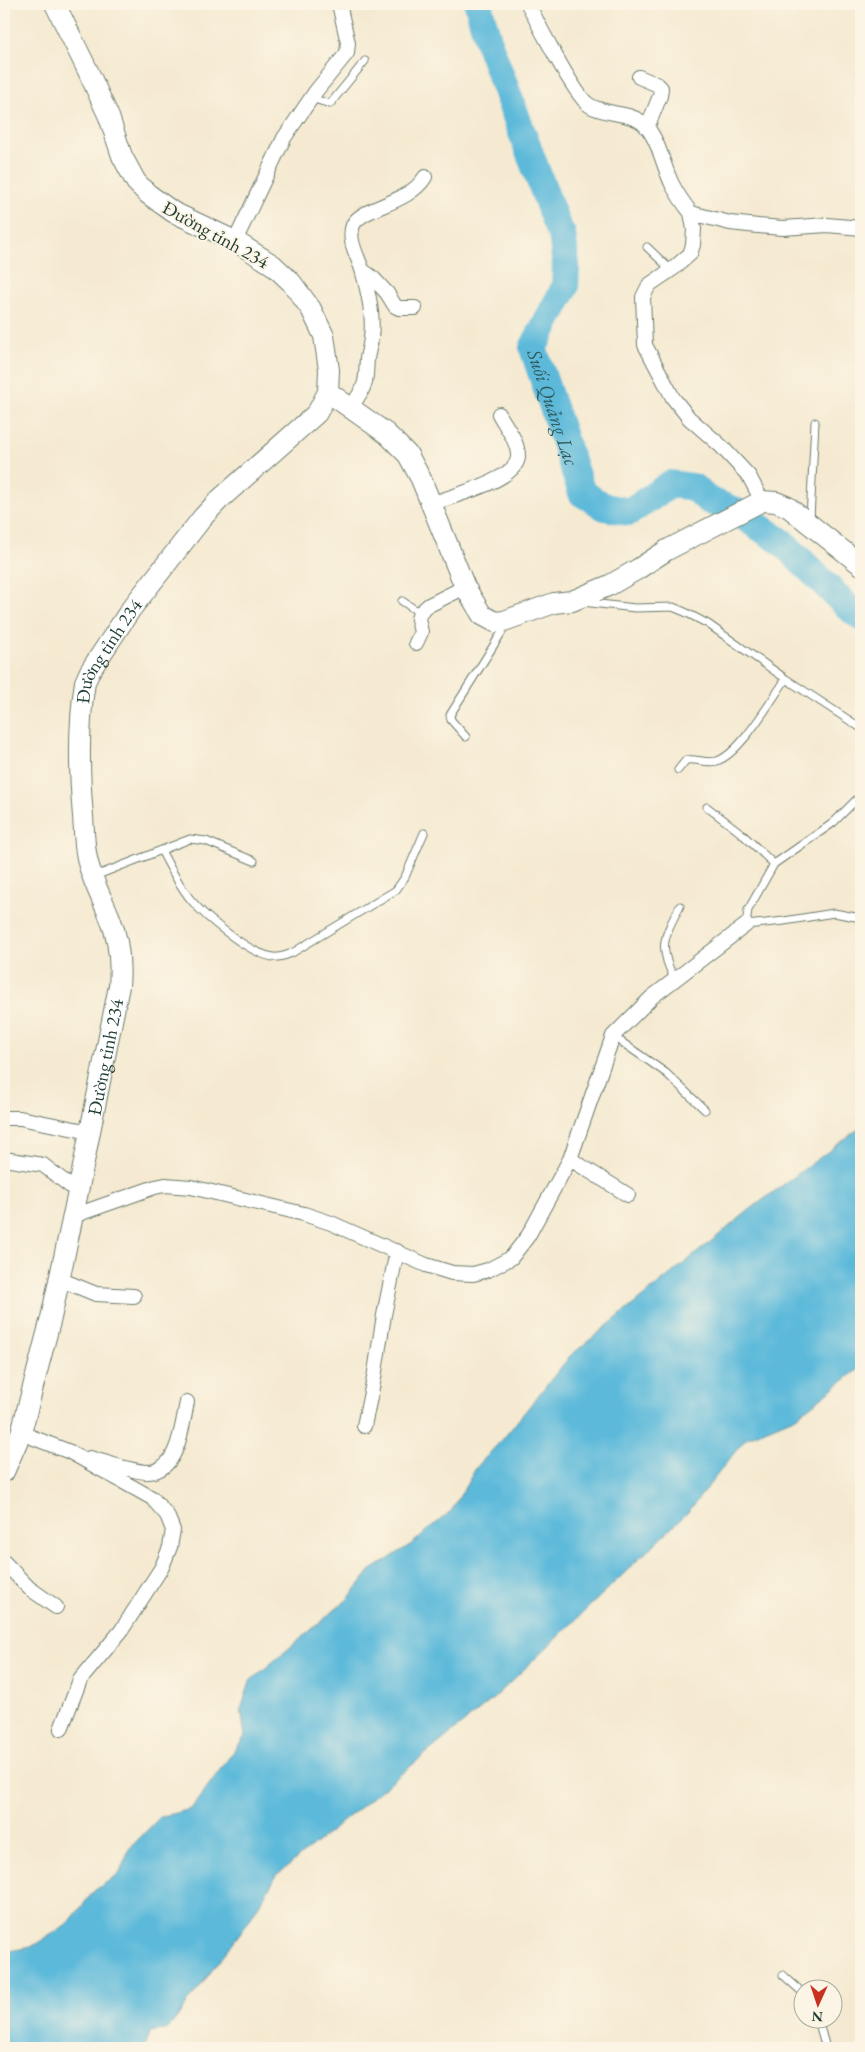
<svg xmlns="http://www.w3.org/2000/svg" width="865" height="2052" viewBox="0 0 865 2052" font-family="'EB Garamond',serif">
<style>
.water{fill:#5bb9da;stroke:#3d7b87}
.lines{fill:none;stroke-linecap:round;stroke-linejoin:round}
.river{stroke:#5bb9da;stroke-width:28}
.lane-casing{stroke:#6a7a6b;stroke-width:9}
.street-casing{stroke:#6a7a6b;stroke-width:16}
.secondary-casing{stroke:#6a7a6b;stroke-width:22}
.lane{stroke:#fff;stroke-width:7}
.street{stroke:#fff;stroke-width:14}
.secondary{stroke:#fff;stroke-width:20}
.labels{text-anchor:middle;stroke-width:4;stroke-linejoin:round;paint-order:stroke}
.street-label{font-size:19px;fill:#1f3d34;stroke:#fcf5e5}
.water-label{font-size:20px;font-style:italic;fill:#2e5c5e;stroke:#fcf5e5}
</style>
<rect width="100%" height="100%" fill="#fcf5e5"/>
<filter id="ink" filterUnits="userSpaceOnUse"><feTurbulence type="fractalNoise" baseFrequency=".02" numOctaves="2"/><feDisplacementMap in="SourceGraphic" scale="10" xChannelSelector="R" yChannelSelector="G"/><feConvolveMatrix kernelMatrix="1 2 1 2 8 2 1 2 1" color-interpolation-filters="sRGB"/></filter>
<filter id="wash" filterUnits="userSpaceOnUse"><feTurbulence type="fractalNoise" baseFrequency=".0096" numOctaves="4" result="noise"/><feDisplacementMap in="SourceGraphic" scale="20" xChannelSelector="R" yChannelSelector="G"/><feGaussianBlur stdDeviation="1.12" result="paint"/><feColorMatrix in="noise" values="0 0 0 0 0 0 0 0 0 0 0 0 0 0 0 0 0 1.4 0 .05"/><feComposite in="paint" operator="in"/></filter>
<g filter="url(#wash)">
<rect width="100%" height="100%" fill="#f5ead1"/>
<path class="water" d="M861,1127v240l-65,50 -50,21 -58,74 -195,187 -216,176 -28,46 -81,108 -18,3 -5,16h-141v-96l27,-5 36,-22 27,-34 26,-18 9,-24 31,-32 31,-8 54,-73 -4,-26 9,-29 98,-82 22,-28 43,-28 39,-33 24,-42 31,-34 63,-78 182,-148z"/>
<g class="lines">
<path class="river" id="s1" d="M478,4l12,43 67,179 5,8 4,31 -1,22 -32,61 49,145 23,14 24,5 42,-28 22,3 15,13 27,11 47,31 65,64 14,11"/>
</g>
</g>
<g filter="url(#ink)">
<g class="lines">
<defs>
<path id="lane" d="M311,98l19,6 35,-43
M647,247l24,23
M810,519l5,-97
M402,601l18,12
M582,602l53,6 38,-1 14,6 21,11 78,55 75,49
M466,737l-15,-17 -1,-5 52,-83 2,-9
M678,770l8,-10c10,-2 20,4 31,1 24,-8 54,-61 69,-82
M707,807l34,26 33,31 -26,46 -2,15 38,-4 50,-8 27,5
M161,850c9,18 18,35 30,50 15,18 59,54 82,57 7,1 13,-2 19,-4l104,-63 9,-13 19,-44
M774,864l59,-41 28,-28
M95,876l95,-37 16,2 48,20
M675,980c-17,-32 -12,-42 5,-74
M613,1036l53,37 39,37
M783,1975l19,17
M818,2020l8,28"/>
<path id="street" d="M528,4c9,18 47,92 61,101 17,11 43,6 56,20 14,15 18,41 27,59 5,10 12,20 19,29l39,10 28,3 25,2 44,-3 34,3
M639,77l19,8 3,3 -1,8 -13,32
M691,213l3,16 -1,16 -3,9 -16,14 -25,17 -6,12 2,48 28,53 16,20 32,28 28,30 13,25
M235,241l49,-103 32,-47 31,-38 1,-10 -9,-39
M362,270l11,8 14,15 8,13 4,2h16
M350,408c5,-7 11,-14 14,-23 3,-8 2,-17 3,-26 1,-8 4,-15 4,-22 3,-21 -3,-45 -8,-64 -4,-16 -16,-31 -10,-48 8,-18 56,-21 72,-48
M430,504c19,-7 89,-24 88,-48 0,-15 -12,-29 -19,-42
M416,643l5,-11 -3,-13 2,-6 9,-8 36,-18
M4,1118h16l70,14
M4,1159l39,6 35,27
M570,1159l58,36
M73,1216l82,-29 10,-2 26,2 113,27 27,9 95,42 26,8 21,1 15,-4 23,-12 17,-22 42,-77 43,-123 39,-39 94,-72
M59,1279l37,15 38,2
M364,1426l10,-48 10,-63 13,-64
M21,1433l49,19 82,46 15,17 6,15 -3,17 -8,20 -41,64 -41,49 -19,49
M90,1458c15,4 43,14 58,14 31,-1 34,-47 39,-70
M4,1562l25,26 27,19"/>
<g id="secondary">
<path d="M328,392l59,42 21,21 13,24 44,108 17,28 13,7 9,-1 50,-18 18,-2 38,-16 28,-16 29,-19 95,-49 14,1 12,5 73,58"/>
<path id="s2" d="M4,1472l17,-39 30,-115 27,-126 41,-206c2,-24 0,-46 -9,-68 -8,-20 -19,-39 -23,-60 -3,-14 -3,-29 -4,-42 -4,-44 -5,-90 2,-134l5,-11 41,-62 72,-92 16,-17 98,-87 11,-21 1,-22 -5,-34 -13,-27 -20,-27 -18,-17 -38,-24 -62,-29 -25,-18 -12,-12 -14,-26 -13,-39 -21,-46 -33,-67"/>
</g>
</defs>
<use href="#lane" class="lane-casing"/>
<use href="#street" class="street-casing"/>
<use href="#secondary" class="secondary-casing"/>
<use href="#lane" class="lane"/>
<use href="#street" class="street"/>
<use href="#secondary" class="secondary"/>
</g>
</g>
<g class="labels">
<g class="street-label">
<text transform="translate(216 234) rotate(29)" y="7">Đường tỉnh 234</text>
<text dy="7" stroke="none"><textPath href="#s2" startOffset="848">Đường tỉnh 234</textPath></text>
<text dy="7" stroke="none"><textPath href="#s2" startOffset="428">Đường tỉnh 234</textPath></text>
</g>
<g class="water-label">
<text dy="7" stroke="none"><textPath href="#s1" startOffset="430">Suối Quảng Lạc</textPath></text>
</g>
</g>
<rect width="865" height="2052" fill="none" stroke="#fcf5e5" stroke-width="20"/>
<g transform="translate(818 2004) rotate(183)"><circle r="24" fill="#fcf5e5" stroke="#a4ab9e"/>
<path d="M0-4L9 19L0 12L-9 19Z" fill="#c8321e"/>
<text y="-8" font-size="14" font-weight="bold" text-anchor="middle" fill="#1f3d34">N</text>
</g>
</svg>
